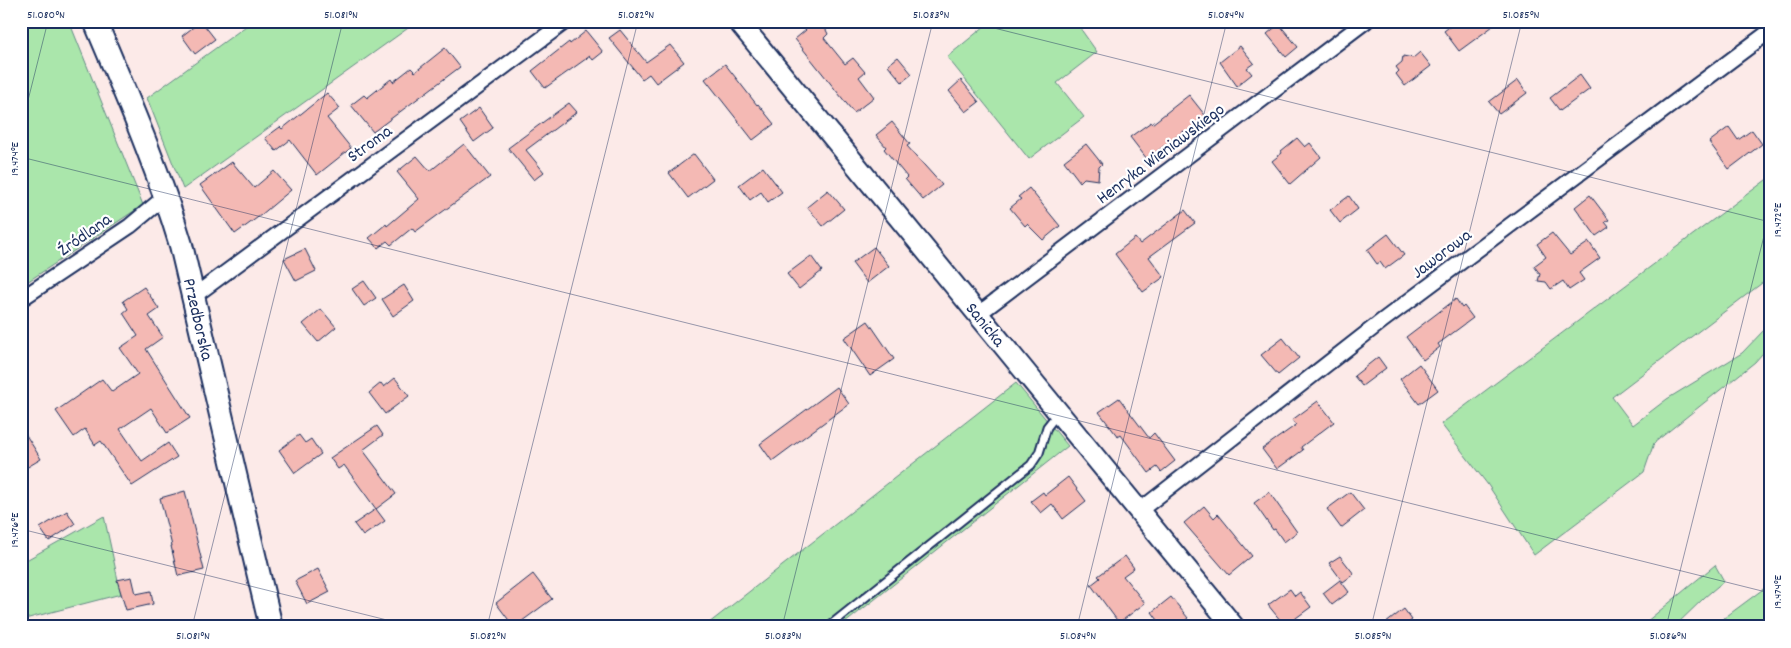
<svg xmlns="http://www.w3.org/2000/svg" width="1791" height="648" viewBox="0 0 1791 648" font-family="Dekko,sans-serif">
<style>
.green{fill:#aae6ab;stroke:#628a84}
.building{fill:#f4b9b4;stroke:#1b2f5e}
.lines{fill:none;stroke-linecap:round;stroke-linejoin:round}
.lane-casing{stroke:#1b2f5e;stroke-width:11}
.street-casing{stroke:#1b2f5e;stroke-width:18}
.secondary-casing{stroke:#1b2f5e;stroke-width:24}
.primary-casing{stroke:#1b2f5e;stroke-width:26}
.lane{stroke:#fff;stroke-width:7}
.street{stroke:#fff;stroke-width:14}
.secondary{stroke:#fff;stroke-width:20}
.primary{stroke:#fff;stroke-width:22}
.ticks{fill:none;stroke:#1b2f5e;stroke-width:1;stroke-opacity:0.45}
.labels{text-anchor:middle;stroke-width:4.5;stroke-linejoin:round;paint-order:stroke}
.street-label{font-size:18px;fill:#1b2f5e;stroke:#fff}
.neatline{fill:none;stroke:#1b2f5e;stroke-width:2}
.ticks-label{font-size:12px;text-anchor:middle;fill:#1b2f5e}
</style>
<rect width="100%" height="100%" fill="#fceae8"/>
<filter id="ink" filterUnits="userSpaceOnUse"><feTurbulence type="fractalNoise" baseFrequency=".02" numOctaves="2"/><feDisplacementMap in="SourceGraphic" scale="10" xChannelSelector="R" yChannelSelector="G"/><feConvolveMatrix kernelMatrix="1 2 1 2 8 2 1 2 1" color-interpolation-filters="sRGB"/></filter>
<g filter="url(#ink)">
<path class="green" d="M21,21h48l74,184 -122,81z
M253,21h165l-235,168 -36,-91z
M991,21h97l-8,7 17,24 -40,31 27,34 -55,42 -82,-102z
M1770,177v100l-158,120 21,28 34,-26 75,-46 23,-24 5,5v11l-15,17 -101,81 -10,29 -110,83 -46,-70 -47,-61z
M1016,383l52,63 -228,181h-136z
M104,516l17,78 -100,26v-57z
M1715,565l9,16 -19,16 -31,30h-34z
M1770,584v43h-58z"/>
<path class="building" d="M201,21l14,18 -20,15 -13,-18z
M811,21h8l6,7 3,6 -4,4 21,26 8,-6 12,14 -6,5 15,20 -20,16 -59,-74 11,-9 -3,-3z
M1457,21h43l-41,30 -15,-20z
M1279,24l19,23 -12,10 -19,-23z
M620,30l26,32 24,-17 14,17 -28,21 -7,-9 -7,5 -33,-41z
M586,31l17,21 -10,8 -3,-4 -45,32 -13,-17 37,-29 1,2z
M1240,46l14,17 -7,5 5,6 -15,12 -17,-24z
M445,48l15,19 -87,65 -22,-27 13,-10 3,3 24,-19 2,3 18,-14 4,4z
M1420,52l11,14 -26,20 -9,-12 3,-3 -3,-4 6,-5 1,-6 10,2z
M898,57l14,17 -10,8 -14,-17z
M725,64l32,41 1,-1 16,20 -21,16 -48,-61z
M1580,75l10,14 -30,22 -10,-13z
M961,80l18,22 -13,10 -17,-21z
M1518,80l9,13 -28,21 -10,-12z
M327,93l13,15 -13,10 24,30 -34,27 -27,-35 -14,11 -11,-13 15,-11 2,2z
M1189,95l19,24 -21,16 -3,-4 -37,28 -17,-22 21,-15 1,2z
M569,103l8,9 -51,38 18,22 -10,8 -26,-32z
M479,108l14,20 -19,14 -14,-20z
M892,122l18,22 -3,2 35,39 -19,15 -18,-21 2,-2 -23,-28 2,-2 -10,-12z
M1729,127l9,13 14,-10 10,14 -33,25 -20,-27z
M1297,138l8,9 5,-4 11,14 -31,27 -18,-23 10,-8 -1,-2z
M464,144l26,33 -75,55 -3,-4 -21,17 -4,-4 -9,7 -9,-10 17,-14 1,2 32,-27 -22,-27 20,-16 13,15z
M1086,144l16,20 -3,3 -1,13 -14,-2 -4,4 -16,-21z
M694,154l19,25 -25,19 -19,-25z
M232,162l22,26 20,-17 17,19 -30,25 -26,19 -35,-49z
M763,167l19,25 -14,10 -7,-10 -11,8 -11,-15z
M1029,188l31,38 -17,14 -16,-16 -2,2 -15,-18 11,-9 -3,-2z
M828,190l16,19 -21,17 -16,-19z
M1590,195l19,25 -4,2 4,5 -13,9 -21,-29z
M1349,196l9,13 -18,14 -10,-13z
M1185,210l10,13 -46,34 15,20 -21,15 -28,-38 20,-16 5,6z
M1552,233l18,22 19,-13 11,16 -21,15 5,7 -15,10 -6,-9 -12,8 -5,-7 -8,-1 2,-7 -6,-8 12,-9 -9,-13z
M1388,234l16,21 -19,14 -5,-7 -3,2 -10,-14z
M874,247l15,19 -22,17 -15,-20z
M305,249l11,22 -20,10 -12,-22z
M811,256l11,15 -23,18 -12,-15z
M364,281l12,17 -12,8 -12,-17z
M404,285l10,16 -21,15 -11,-17z
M144,287l15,22 -10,7 14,21 -17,12 44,69 -23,15 -16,-25 -31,21 22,32 26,-18 9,14 -45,29 -31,-45 -6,4 -10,-16 -11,8 -18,-26 46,-32 10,13 26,-18 -18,-26 18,-12 -15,-23 5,-4 -5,-8z
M1456,299l6,9 2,-2 9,12 -35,26 2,3 -17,13 -17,-23z
M321,309l15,18 -18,15 -15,-18z
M868,321l26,38 -24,17 -26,-38z
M1283,338l16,20 -21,17 -17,-20z
M1378,357l8,11 -24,18 -8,-10z
M1419,364l19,26 -19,14 -19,-25z
M395,378l14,18 -24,18 -16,-21 12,-10 3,4z
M837,387l12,17 -77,57 -12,-17z
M1119,398l30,40 5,-5 21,28 -14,11 -4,-5 -8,6 -28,-38 -3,2 -19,-25z
M1318,401l16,21 -33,25 2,3 -26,19 -15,-20 34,-24 -4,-5z
M377,426l6,9 -20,15 33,44 -20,15 9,12 -22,15 -9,-12 22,-15 -32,-44 -6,4 -8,-11z
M21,427l20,32 -15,9 -5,-8z
M299,435l6,8 6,-4 10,15 -26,19 -16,-23z
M1068,477l18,24 -23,18 -11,-15 -11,9 -10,-12 12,-9 2,3z
M185,491l19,79 -26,6 -7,-30h1l-12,-48z
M1269,492l28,40 -13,10 -9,-13 -2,1 -19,-27z
M1350,492l14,18 -23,18 -14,-19z
M1204,506l10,12 4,-4 34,42 -23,19 -45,-52z
M67,511l8,13 -26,17 -9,-13z
M1125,556l9,12 -11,8 22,27 -26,20 -28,-38 9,-7 -2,-2z
M1340,556l14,18 -11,8 -14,-19z
M318,569l12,23 -23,12 -12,-23z
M533,574l19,25 -38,28 -18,-24z
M132,577l4,17 15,-3 2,13 -27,6 -9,-30z
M1340,580l9,12 -17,13 -9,-12z
M1290,589l5,7 5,-4 11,15 -26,19 -17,-21z
M1171,597l17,21 -11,9h-14l-11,-15z
M1404,609l8,11 -9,7h-22z"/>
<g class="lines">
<defs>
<path id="lane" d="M828,627l203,-162 8,-12 8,-26 11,-14"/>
<path id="street" d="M194,296l372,-275
M21,299l109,-73 36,-30
M977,315l389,-294
M1139,511l243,-190 388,-290"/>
<path id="secondary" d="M738,21l496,606"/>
<path id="primary" d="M95,21c31,74 63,147 86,224l90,382"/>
</defs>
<use href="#lane" class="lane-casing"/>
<use href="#street" class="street-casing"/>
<use href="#secondary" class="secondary-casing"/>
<use href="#primary" class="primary-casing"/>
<use href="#lane" class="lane"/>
<use href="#street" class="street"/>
<use href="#secondary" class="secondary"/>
<use href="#primary" class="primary"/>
</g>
</g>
<path class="ticks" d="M966,21l804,201M21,128l27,-107M21,157l1749,436M21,529l394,98M192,627l151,-606M487,627l151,-606M782,627l151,-606M1077,627l150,-606M1371,627l151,-606M1666,627l104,-415"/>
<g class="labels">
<g class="street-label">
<text transform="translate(369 143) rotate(-36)" y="6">Stroma</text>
<text transform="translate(1160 153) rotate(-37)" y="6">Henryka Wieniawskiego</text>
<text transform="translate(84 234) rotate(-35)" y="6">Źródlana</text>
<text transform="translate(1441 253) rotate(-37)" y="6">Jaworowa</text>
<text transform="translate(199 319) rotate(77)" y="6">Przedborska</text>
<text transform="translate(986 324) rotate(51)" y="6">Sanicka</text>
</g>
</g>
<rect width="1791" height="648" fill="none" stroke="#fff" stroke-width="55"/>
<rect x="28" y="28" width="1736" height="592" class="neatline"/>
<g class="ticks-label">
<text x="46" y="18">51.080°N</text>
<text x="341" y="18">51.081°N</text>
<text x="636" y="18">51.082°N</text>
<text x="931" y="18">51.083°N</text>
<text x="1226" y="18">51.084°N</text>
<text x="1521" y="18">51.085°N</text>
<text transform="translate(14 159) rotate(-90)" y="4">19.474°E</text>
<text transform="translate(1777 220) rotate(-90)" y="4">19.472°E</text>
<text transform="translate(14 530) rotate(-90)" y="4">19.476°E</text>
<text transform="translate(1777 592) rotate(-90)" y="4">19.474°E</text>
<text x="193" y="639">51.081°N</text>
<text x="488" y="639">51.082°N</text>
<text x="783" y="639">51.083°N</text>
<text x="1078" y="639">51.084°N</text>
<text x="1373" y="639">51.085°N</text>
<text x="1668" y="639">51.086°N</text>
</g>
</svg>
